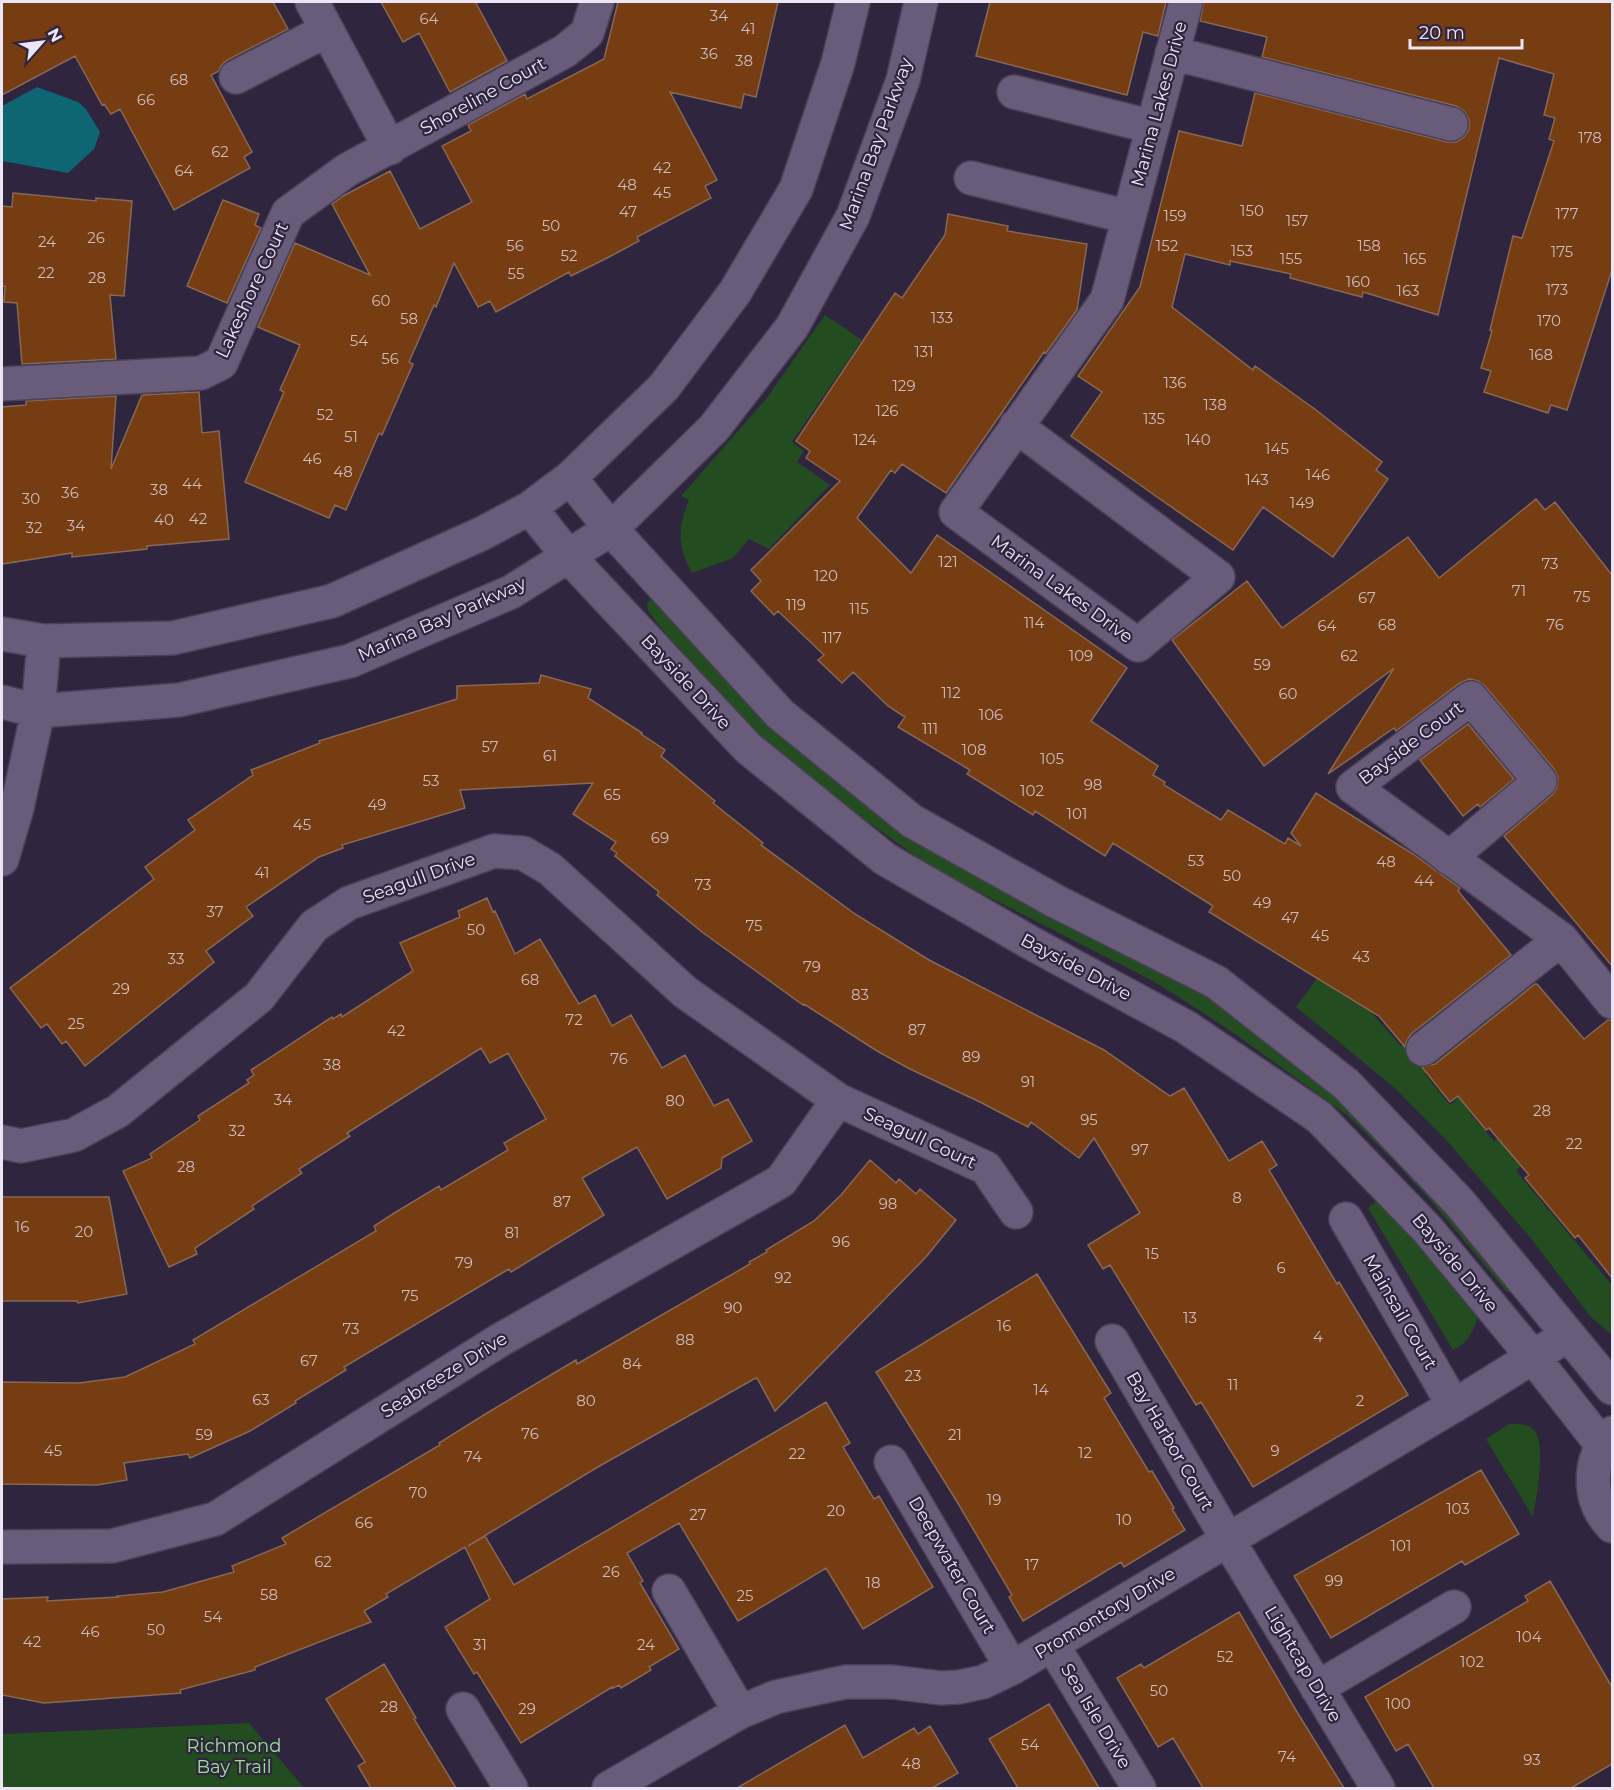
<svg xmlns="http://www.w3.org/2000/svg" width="1614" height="1790" viewBox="0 0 1614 1790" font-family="Montserrat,sans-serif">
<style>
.green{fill:#234c20}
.water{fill:#0d6672}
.building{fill:#763c12;stroke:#876856;stroke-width:1.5}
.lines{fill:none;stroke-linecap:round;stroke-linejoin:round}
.minor-casing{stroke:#4b4157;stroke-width:36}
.minor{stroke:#685c7a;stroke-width:33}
.labels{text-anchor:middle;stroke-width:4.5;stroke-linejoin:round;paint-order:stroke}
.number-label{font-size:15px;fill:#cebbbd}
.street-label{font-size:18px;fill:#ebe5f6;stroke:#2f253e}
.park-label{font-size:18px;fill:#9be194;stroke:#2f253e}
</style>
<rect width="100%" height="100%" fill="#2f253e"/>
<path class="green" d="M825,315l37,25 -70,102 12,9 -7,11 33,23 -61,64 -20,-10 -16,19 -41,15c-15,-28 -15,-44 -3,-73l-8,-4 85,-97z
M653,599l107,116 418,262 77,50 142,122 117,141 -3,3 -5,-2 -75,-90 -37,-40 -47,-46 -109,-79 -59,-39 -28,-17 -217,-111 -122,-87 -59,-54 -67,-68 -38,-49 -1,-7 2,-4z
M1321,973l19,9 -4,9 34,20 31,35 9,-7 24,27 -9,8 25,31 19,-16 12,14 -11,10 24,28 9,-8 24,27 -11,11 96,114v50l-21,-18 -58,-76 -85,-99 -52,-53 -100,-82z
M1376,1202l50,46 54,57c-3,19 -8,36 -27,45l-85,-142z
M1509,1424c8,0 16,-1 23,4 16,13 4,71 1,89l-47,-78z
M249,1723l55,65h-302v-54z"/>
<path class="water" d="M37,87l41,15 8,7 14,23 -6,17 -26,24 -66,-12v-55z"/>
<path class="building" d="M2,2h271l15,27 -61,31 -6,6 -2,5 -8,4 41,77 -8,5 6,11 -76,42 -54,-101 -9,5 -7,-10 -2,1 -27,-49 -73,39z
M381,2h98l-3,1 31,58 -57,31 -31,-59 -16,9z
M618,2h160l-22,95 -12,-3 -3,14 -71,-16 47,88 -12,6 6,12 -74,39 2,4 -30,16 -38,19 -2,-4 -73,40 -6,-11 -12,6 -24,-44 -18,44 -2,-2 -25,57 4,2 -31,71 -3,-2 -33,77 -11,-5 -6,13 -84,-36 39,-90 -4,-2 20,-45 -42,-18 37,-84 75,32 -38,-71 11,-8 47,-25 30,58 52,-27 -30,-56 29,-15 -3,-6 57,-31 2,5 77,-40z
M990,2h176l-8,34 -15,-4 -16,63 -151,-39z
M1204,2h408v268l-45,140 -16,-5 -3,8 -64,-21 7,-21 -10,-3 11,-37 -2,-1 23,-94 9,2 32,-97 -5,-2 6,-21 -11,-3 10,-41 -55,-16 -61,257 -75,-23 -1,5 -72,-19 1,-4 -61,-13v4l-45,-11 -13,53 81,63 2,-4 61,44 66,52 -6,8 12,9 -55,78 -70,-50 -30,43 -73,-51 -89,-63 31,-44 -24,-16 62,-89 39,-156 63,15 13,-53 192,49h10l7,-5 5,-8v-9l-5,-9 -8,-5 -194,-49 5,-20 -67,-16z
M13,193l83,8v-3l36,3 -8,95 -14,-1 6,64 -94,5 -5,-61 -13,-1 1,-16h-3v-80l10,1z
M223,200l36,14 -4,11 6,3 -34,75 -40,-17z
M948,214l60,12 -1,5 80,13 -10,66 -31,43 -2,-1 -98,141 -44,-29 -7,9 -4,-3 -34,48 54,55 26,-38 190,133 -36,53 67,45 -5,9 12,7 -1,3 57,35 7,-10 57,34 3,-6 13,8 -10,-13 25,-40 97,61 47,34 -2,3 53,64 -100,79 -5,8 -1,5 -26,-31 -170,-104 4,-6 -100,-63 -8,13 -70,-45 -2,4 -66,-41 3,-4 -72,-43 7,-10 -17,-11 -35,-34 -11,11 -24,-23 6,-5 -46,-44 -4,4 -23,-24 10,-10 -10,-11 89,-89 -34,-23 4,-7 -14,-10 99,-148 7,5 43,-63z
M199,392l3,41 17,-2 10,108 -82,7v3l-75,8v-4l-70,11v-157l24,-2v-4l90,-5 -5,73 31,-74z
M1536,499l9,11 10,-8 57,73v391l-108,-130 48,-41 5,-7 1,-10 -4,-9 -69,-83 -7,-5 -9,-2 -9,4 -64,48 -2,-3 -66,46 66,-106 -130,98 -92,-126 75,-59 35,47 126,-91 31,41z
M541,675l50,14 -3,9 54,35 -1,1 24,16 -4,6 54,45 -2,2 50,40 -2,2 94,69 74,46 175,90 66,46 14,-8 45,73 33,-20 15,24 -8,5 68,114 2,-2 69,113 -155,92 -52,-85 -5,3 -86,-140 -7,4 -15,-24 52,-32 -46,-75 -15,20 -48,-36 -3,5 -48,-25 -70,-33 -33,-18 -73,-47 -1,1 -101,-73 -45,-37 2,-3 -44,-36 2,-3 -6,-4 5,-7 -43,-28 20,-31 -133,7 5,18 -123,37 1,3 -24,9 -73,50 7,9 -47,35 8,11 -129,104 -19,-25 -4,3 -15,-20 -6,4 -31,-40 144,-109 -9,-12 50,-37 -7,-10 65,-45 -2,-5 69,-27 -1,-2 138,-42v-13l82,-3z
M1468,724l46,55 -34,28 -2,-3 -15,12 -43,-56z
M487,898l6,14 2,-1 20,43 25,-15 39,65 16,-9 17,31 19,-11 31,53 23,-13 29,51 14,-7 24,42 -30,17 -1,10 -54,31 -30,-52 -55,31 22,37 -93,57 -2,-3 -7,4 -158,94 2,3 -51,31 1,2 -46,28 -60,27 -2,-4 -64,9 3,17 -30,5 -95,-1v-102l77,1 46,-6 70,-33 -2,-4 183,-109 -2,-5 22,-14 43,-26 2,4 67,-40 -4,-7 42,-24 -38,-66 -18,10 -9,-15 -134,85 3,3 -51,33 3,4 -50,33 2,3 -59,39 2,6 -28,13 -46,-96 29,-13 -2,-4 50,-34 -2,-4 51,-33 -2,-3 7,-5 -3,-5 81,-53 1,2 8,-5 1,3 71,-46 -13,-28 60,-26 -2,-6z
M1535,984h2l47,55 24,-19h4v258l-34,-43 -3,3 -50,-60 4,-3 -40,-47 -3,2 -28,-34 -8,6 -28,-35 13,-3z
M870,1160l26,23 3,-4 17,15 4,-5 36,31 -30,37 -151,154 -18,-33 -3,1 -158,89 -128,78 17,-10 29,49 312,-183 24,41 -7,4 31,52 5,-3 54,91 -70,42 -37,-61 -88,53 -59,-98 -52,30 16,28 -3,2 39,66 -30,18 2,3 -30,18 -2,-3 -6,3 -1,-1 -91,56 -44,-71 -3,2 -29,-47 45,-28 -25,-52 -79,47 2,3 -24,14 7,11 -116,45v3l-75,20 1,3 -137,10 -42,-8v-96l46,-2 -1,4 71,-4 -1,-1 46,-4 71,-20 -2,-6 54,-22 -4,-6 158,-93 -1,-2 48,-30 89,-53 1,4 173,-100 -1,-2 18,-10 -1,-2 48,-29 27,-26z
M2,1197h107l18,97 -49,9 -1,-2h-75z
M1037,1274l74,119 -7,5 45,74 3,-1 22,37 -2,1 13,21 -61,37 -3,-5 -98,59 -14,-24 3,-2 -56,-95 -80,-128z
M1481,1470l38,64 -54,31 -3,-4 -131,77 -37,-62z
M1550,1581l62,106v77l-41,24h-137l-26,-44 -12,7 -31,-54 163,-96 -3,-5z
M1239,1612l58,100 47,76h-141l-30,-50 -15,9 -41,-69 24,-14 3,4z
M384,1664l32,54 -2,1 42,69h-85l-13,-22 7,-4 -39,-63z
M1049,1704l33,55 17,29h-81l-29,-49z
M845,1725l18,33 51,-30 4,6 12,-8 28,47 -26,15h-195z"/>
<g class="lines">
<defs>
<path id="minor" d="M312,2l78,146
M1172,53l279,71
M236,77l91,-47
M1014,92l139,35
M971,178l158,39
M2,384l199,-11 20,-10 67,-150 59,-43 218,-119 22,-18 10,-31
M1016,426l202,151 -80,68 -182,-133 151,-212 79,-298
M570,478l41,51 169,185 132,107 143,80 161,81 130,102 113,118 153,186
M530,508l38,48 180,192 137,111 146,84 155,84 133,90 109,113 105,127 69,88
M2,634l42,7 129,-3 159,-37 149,-67 49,-26 40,-30 94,-91 71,-95 61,-103 42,-126 15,-61
M2,702l36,9 141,-11 171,-39 161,-69 100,-63 103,-101 78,-101 61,-111 50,-136 18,-78
M1449,858l91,-77 -69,-83 -118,89 208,152 51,63
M2,859l15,-51 21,-97 6,-70
M1423,1049l138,-110
M2,1142l19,4 53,-11 44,-24 141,-114 55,-71 35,-23 145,-52 29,2 27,16 135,123 153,108 148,68 30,44
M1346,1219l108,187
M1112,1341l116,199 150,248
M1612,1433c-25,27 -25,67 0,93
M891,1462l121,206
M2,1547l110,-1 103,-27 285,-179 281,-159 57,-81
M669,1591l71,121
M1052,1644l87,144
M1317,1688l137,-81
M463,1709l48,79
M609,1788l131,-76 36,-15 69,-15h47l49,6 18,-1 24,-5 29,-14 463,-275 77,-48"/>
</defs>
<use href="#minor" class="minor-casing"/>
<use href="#minor" class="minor"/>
</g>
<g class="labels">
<g class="number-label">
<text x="719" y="21">34</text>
<text x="429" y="24">64</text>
<text x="748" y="34">41</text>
<text x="709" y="59">36</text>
<text x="744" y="66">38</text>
<text x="179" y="85">68</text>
<text x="146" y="105">66</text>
<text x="1590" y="143">178</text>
<text x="220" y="157">62</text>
<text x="662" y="173">42</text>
<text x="184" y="176">64</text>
<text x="627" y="190">48</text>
<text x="662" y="198">45</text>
<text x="1252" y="216">150</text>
<text x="628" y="217">47</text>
<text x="1567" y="219">177</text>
<text x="1175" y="221">159</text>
<text x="1297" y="226">157</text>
<text x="551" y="231">50</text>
<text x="96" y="243">26</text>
<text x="47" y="247">24</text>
<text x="515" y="251">56</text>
<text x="1167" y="251">152</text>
<text x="1369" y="251">158</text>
<text x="1242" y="256">153</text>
<text x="1562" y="257">175</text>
<text x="569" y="261">52</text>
<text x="1291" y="264">155</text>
<text x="1415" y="264">165</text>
<text x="46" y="278">22</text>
<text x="516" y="279">55</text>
<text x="97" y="283">28</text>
<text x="1358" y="287">160</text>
<text x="1557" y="295">173</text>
<text x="1408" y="296">163</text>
<text x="381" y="306">60</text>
<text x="942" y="323">133</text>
<text x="409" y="324">58</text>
<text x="1549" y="326">170</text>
<text x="359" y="346">54</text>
<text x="924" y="357">131</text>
<text x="1541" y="360">168</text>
<text x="390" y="364">56</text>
<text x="1175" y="388">136</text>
<text x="904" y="391">129</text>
<text x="1215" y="410">138</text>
<text x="887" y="416">126</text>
<text x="325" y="420">52</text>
<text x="1154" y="424">135</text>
<text x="351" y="442">51</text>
<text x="865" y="445">124</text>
<text x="1198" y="445">140</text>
<text x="1277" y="454">145</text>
<text x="312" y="464">46</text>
<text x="343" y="477">48</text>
<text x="1318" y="480">146</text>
<text x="1257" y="485">143</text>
<text x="192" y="489">44</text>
<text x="159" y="495">38</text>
<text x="70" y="498">36</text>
<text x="31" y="504">30</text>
<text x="1302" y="508">149</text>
<text x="198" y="524">42</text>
<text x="164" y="525">40</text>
<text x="76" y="531">34</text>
<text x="34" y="533">32</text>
<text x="948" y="567">121</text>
<text x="1550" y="569">73</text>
<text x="826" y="581">120</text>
<text x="1519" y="596">71</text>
<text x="1582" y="602">75</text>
<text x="1367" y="603">67</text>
<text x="796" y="610">119</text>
<text x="859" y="614">115</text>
<text x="1034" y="628">114</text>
<text x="1387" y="630">68</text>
<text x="1555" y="630">76</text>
<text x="1327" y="631">64</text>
<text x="832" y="643">117</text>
<text x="1081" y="661">109</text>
<text x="1349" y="661">62</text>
<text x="1262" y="670">59</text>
<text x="951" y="698">112</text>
<text x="1288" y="699">60</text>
<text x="991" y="720">106</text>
<text x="930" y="734">111</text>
<text x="490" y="752">57</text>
<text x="974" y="755">108</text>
<text x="550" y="761">61</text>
<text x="1052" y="764">105</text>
<text x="431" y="786">53</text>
<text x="1093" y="790">98</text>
<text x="1032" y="796">102</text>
<text x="612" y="800">65</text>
<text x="377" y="810">49</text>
<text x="1077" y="819">101</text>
<text x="302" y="830">45</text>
<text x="660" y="843">69</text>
<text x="1196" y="866">53</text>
<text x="1386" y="867">48</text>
<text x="262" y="878">41</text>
<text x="1232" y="881">50</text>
<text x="1424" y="886">44</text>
<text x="703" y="890">73</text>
<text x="1262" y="908">49</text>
<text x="215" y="917">37</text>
<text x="1290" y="923">47</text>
<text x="754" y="931">75</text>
<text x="476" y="935">50</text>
<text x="1320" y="941">45</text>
<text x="1361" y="962">43</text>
<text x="176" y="964">33</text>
<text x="812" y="972">79</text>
<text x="530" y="985">68</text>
<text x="121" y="994">29</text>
<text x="860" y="1000">83</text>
<text x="574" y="1025">72</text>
<text x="76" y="1029">25</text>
<text x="917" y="1035">87</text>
<text x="396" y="1036">42</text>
<text x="971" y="1062">89</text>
<text x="619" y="1064">76</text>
<text x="332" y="1070">38</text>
<text x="1028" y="1087">91</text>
<text x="283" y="1105">34</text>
<text x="675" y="1106">80</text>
<text x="1542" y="1116">28</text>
<text x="1089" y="1125">95</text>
<text x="237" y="1136">32</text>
<text x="1574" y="1149">22</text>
<text x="1140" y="1155">97</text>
<text x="186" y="1172">28</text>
<text x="1237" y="1203">8</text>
<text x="562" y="1207">87</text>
<text x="888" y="1209">98</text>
<text x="22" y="1232">16</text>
<text x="84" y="1237">20</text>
<text x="512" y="1238">81</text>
<text x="841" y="1247">96</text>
<text x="1152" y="1259">15</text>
<text x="464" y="1268">79</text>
<text x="1281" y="1273">6</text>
<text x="783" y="1283">92</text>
<text x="410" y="1301">75</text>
<text x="733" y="1313">90</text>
<text x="1190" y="1323">13</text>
<text x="1004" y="1331">16</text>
<text x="351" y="1334">73</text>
<text x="1318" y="1342">4</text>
<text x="685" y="1345">88</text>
<text x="309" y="1366">67</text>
<text x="632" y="1369">84</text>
<text x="913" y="1381">23</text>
<text x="1233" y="1390">11</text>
<text x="1041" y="1395">14</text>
<text x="261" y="1405">63</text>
<text x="586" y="1406">80</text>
<text x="1360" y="1406">2</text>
<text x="530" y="1439">76</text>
<text x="204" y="1440">59</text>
<text x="955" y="1440">21</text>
<text x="53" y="1456">45</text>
<text x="1275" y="1456">9</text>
<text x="1085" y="1458">12</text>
<text x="797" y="1459">22</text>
<text x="473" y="1462">74</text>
<text x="418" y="1498">70</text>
<text x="994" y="1505">19</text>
<text x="1458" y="1514">103</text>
<text x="836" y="1516">20</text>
<text x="698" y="1520">27</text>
<text x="1124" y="1525">10</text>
<text x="364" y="1528">66</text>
<text x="1401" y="1551">101</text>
<text x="323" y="1567">62</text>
<text x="1032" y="1570">17</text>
<text x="611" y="1577">26</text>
<text x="1334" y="1586">99</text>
<text x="873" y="1588">18</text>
<text x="269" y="1600">58</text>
<text x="745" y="1601">25</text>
<text x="213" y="1622">54</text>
<text x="156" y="1635">50</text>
<text x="90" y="1637">46</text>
<text x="1529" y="1642">104</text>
<text x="32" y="1647">42</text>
<text x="480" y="1650">31</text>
<text x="646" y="1650">24</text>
<text x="1225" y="1662">52</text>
<text x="1472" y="1667">102</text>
<text x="1159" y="1696">50</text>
<text x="1398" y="1709">100</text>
<text x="389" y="1712">28</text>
<text x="527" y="1714">29</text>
<text x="1030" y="1750">54</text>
<text x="1287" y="1762">74</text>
<text x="1532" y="1765">93</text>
<text x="911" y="1769">48</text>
</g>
<g class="street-label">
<text transform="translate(483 96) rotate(-29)" y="6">Shoreline Court</text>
<text transform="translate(1159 104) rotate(-75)" y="6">Marina Lakes Drive</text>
<text transform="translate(876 144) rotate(-70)" y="6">Marina Bay Parkway</text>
<text transform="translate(252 290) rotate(-65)" y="6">Lakeshore Court</text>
<text transform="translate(1062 589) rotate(36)" y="6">Marina Lakes Drive</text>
<text transform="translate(442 619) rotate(-24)" y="6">Marina Bay Parkway</text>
<text transform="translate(686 682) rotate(47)" y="6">Bayside Drive</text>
<text transform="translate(1411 743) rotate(-37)" y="6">Bayside Court</text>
<text transform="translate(419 878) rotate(-20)" y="6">Seagull Drive</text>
<text transform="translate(1076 967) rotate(28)" y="6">Bayside Drive</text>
<text transform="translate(920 1138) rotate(25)" y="6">Seagull Court</text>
<text transform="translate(1455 1263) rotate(50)" y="6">Bayside Drive</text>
<text transform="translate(1400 1312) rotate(60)" y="6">Mainsail Court</text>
<text transform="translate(444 1375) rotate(-32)" y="6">Seabreeze Drive</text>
<text transform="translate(1170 1441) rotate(60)" y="6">Bay Harbor Court</text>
<text transform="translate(952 1565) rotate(60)" y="6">Deepwater Court</text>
<text transform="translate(1105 1613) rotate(-31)" y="6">Promontory Drive</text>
<text transform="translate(1303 1664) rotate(59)" y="6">Lightcap Drive</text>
<text transform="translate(1096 1716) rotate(59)" y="6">Sea Isle Drive</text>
</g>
<g class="park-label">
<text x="234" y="1752">Richmond<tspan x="234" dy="21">Bay Trail</tspan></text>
</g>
</g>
<rect width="1614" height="1790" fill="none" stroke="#ebe5f6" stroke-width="6"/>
<g transform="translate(42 42) rotate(62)" stroke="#2f253e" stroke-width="4.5" paint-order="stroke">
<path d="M0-4.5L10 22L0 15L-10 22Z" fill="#ebe5f6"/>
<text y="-9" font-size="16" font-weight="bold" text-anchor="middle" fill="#ebe5f6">N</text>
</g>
<path d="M1410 39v9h112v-9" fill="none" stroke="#ebe5f6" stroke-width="3"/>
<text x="1419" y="39" font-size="18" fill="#ebe5f6" stroke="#2f253e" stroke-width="4.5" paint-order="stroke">20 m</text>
</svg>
